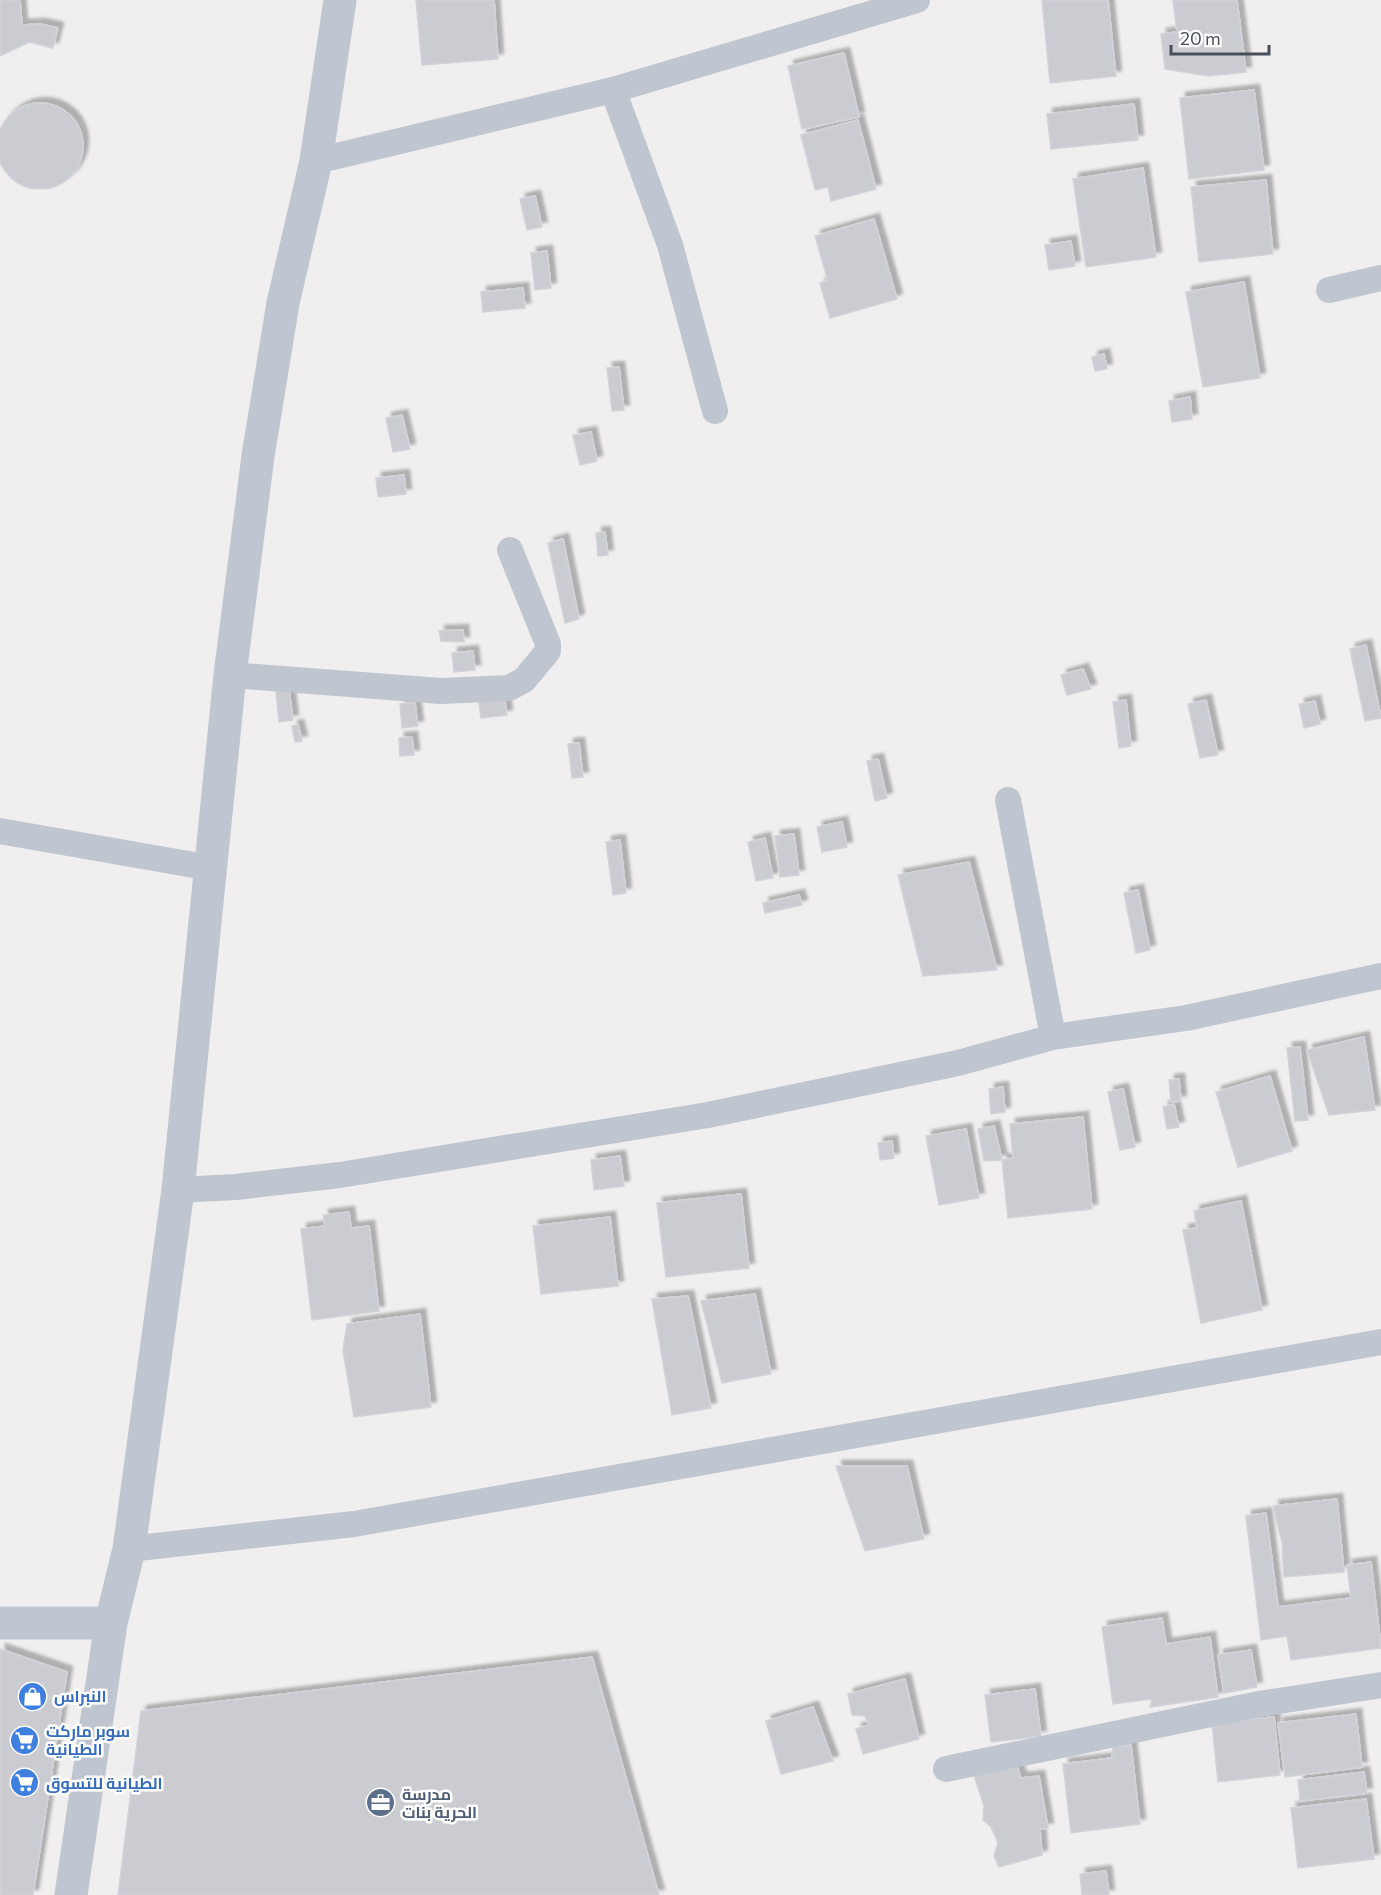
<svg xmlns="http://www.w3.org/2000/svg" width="1381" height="1895" viewBox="0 0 1381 1895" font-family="Commissioner,Cairo,sans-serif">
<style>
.building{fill:#cbccd2;stroke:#d2d3d9;stroke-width:1.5;filter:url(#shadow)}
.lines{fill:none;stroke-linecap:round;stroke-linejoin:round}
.minor{stroke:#bfc6cf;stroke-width:26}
.tertiary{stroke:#bfc6cf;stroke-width:33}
.labels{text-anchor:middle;stroke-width:5;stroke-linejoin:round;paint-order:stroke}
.shop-label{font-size:16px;font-weight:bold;fill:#366cbe;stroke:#fff;text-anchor:start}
.service-label{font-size:16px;font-weight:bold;fill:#4e5e75;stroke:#fff;text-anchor:start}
</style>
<defs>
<filter id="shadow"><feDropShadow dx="5.5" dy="-5.5" stdDeviation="1.5" flood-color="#0004"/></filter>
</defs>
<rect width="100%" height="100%" fill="#f0eeee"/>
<path class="building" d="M0,0h20l2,25 19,-1 17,4 -5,20 -24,-6 -29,14z
M416,0h78l4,59 -76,6z
M1042,0h66l8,76 -66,7z
M1173,0h64l9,72 -37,4 -44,-7 -4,-35 16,-2z
M844,53l15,64 -57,12 -14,-63z
M1254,90l10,80 -75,9 -9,-81z
M-3 146a43 43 0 1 1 86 0a43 43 0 1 1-86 0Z
M1134,104l4,36 -87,9 -4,-35z
M858,120l18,69 -45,12 -3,-14 -13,3 -14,-55z
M1143,168l13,89 -70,10 -13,-88z
M1266,180l7,74 -74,8 -8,-75z
M535,196l7,31 -15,3 -7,-31z
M874,219l23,80 -67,19 -10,-35 8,-2 -13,-45z
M1071,241l4,25 -26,4 -4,-25z
M547,251l4,37 -16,2 -4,-37z
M1244,282l16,96 -57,9 -17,-95z
M523,288l2,20 -42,4 -2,-20z
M1104,354l3,15 -12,2 -3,-14z
M619,367l5,43 -12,1 -5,-43z
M1190,397l2,22 -20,3 -3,-21z
M402,415l8,34 -17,3 -7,-34z
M591,432l6,29 -17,4 -7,-30z
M404,475l2,19 -28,3 -2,-19z
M605,532l3,23 -10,1 -2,-23z
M563,539l16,80 -14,4 -17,-80z
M463,630l1,12 -23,-1 -2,-10z
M1366,645l15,73 -16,3 -15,-72z
M473,651l2,19 -21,2 -2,-19z
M1083,669l8,20 -24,6 -6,-20z
M289,690l4,30 -14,2 -3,-30z
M504,693l3,22 -26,3 -3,-22z
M1126,700l5,46 -12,2 -6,-46z
M1206,700l12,55 -18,3 -12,-54z
M1315,701l5,23 -16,4 -5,-24z
M415,703l3,23 -16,2 -2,-24z
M298,725l4,16 -7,1 -3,-16z
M412,737l2,18 -14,1 -1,-18z
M579,743l4,34 -11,1 -4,-34z
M878,759l9,39 -12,3 -8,-40z
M842,822l5,25 -25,5 -5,-25z
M794,834l5,41 -19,2 -5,-41z
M765,838l8,40 -17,3 -8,-39z
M620,840l6,53 -13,2 -7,-53z
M969,862l28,108 -74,6 -25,-101z
M1138,890l12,60 -14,3 -12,-60z
M799,895l3,10 -37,8 -2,-10z
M1364,1037l11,73 -46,5 -22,-65z
M1300,1047l8,73 -13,1 -8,-73z
M1270,1076l22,75 -54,16 -22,-75z
M1179,1079l2,22 -10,1 -2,-22z
M1003,1087l2,25 -14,2 -2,-25z
M1123,1089l12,58 -15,3 -12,-58z
M1174,1104l5,23 -12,2 -4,-22z
M1083,1117l9,92 -84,9 -6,-58 11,-2 -3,-34z
M994,1126l8,34 -18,1 -6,-32z
M966,1129l13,69 -40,7 -13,-69z
M892,1141l2,17 -14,2 -2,-17z
M620,1156l4,30 -30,4 -3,-30z
M741,1194l8,74 -83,9 -9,-74z
M1241,1201l21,109 -61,13 -18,-93 14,-2 -3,-17z
M349,1212l2,16 18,-2 10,85 -67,9 -11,-91 24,-3 -2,-11z
M610,1217l8,69 -77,8 -8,-68z
M755,1294l16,80 -49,9 -21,-82z
M688,1296l23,112 -39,7 -20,-116z
M420,1314l11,93 -77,10 -11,-67 4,-26z
M836,1466h71l17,73 -59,12z
M1337,1499l7,73 -60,5 -2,-35 -9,-36z
M1266,1513l12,94 73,-9 -4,-33 24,-3 10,86 -90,12 -4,-24 -26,4 -15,-124z
M1162,1618l4,26 44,-7 8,60 -68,10 2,-8 -39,5 -11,-77z
M0,1649l67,23 -34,223h-33z
M1251,1650l6,37 -33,6 -6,-38z
M592,1657l67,238h-541l23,-184z
M905,1679l14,60 -56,15 -7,-25 13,-4 -4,-9 -13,-1 -4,-21z
M1035,1689l6,47 -50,6 -6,-47z
M813,1707l20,54 -52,13 -15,-53z
M1356,1714l6,53 -77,10 -7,-54z
M1274,1717l6,58 -62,7 -6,-59z
M1131,1745l9,79 -69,9 -8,-69 49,-6 1,-11z
M1017,1766l4,12 18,-2 9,52 -8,1 2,26 -43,12 -5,-11 4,-13 -7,-16 -8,-7 1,-14 -11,-34z
M1364,1772l3,21 -67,8 -2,-21z
M1366,1799l8,60 -76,9 -7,-60z
M1106,1871l3,24h-27l-2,-21z"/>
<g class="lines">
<path class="minor" d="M613,90l57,155 45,166
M316,161l297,-71 304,-90
M1329,290l52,-12
M230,675l211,16 68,-3 15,-8 24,-29v-7l-38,-94
M1008,800l45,237
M0,831l211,37
M178,1190l58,-3 104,-12 368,-60 250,-52 95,-26 133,-19 195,-42
M129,1549l225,-25 1027,-182
M946,1769l313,-65 122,-19"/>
<path class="tertiary" d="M0,1623h111
M71,1895l40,-272 18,-74 49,-359 52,-515 28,-219 25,-153 33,-142 24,-161"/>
</g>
<defs>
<symbol id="shop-disc" viewBox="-11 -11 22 22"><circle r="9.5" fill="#3f7fe0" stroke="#fff"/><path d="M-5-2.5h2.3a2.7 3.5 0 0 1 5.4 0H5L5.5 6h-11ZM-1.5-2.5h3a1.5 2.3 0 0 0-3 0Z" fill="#fff"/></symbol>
<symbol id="supermarket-disc" viewBox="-11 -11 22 22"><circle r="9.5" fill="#3f7fe0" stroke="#fff"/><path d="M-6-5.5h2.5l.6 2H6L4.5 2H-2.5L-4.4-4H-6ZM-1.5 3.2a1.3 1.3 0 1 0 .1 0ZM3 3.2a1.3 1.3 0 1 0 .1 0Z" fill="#fff"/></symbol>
<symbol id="office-disc" viewBox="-11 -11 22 22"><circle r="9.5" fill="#5c6f8a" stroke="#fff"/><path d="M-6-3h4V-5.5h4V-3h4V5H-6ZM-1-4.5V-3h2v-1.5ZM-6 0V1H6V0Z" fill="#fff"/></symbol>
</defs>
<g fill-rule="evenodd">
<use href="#shop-disc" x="16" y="1680" width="33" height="33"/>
<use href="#supermarket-disc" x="8" y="1724" width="33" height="33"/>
<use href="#supermarket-disc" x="8" y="1766" width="33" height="33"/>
<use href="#office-disc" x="364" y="1786" width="33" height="33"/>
</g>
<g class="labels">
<g class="shop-label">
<text x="54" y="1702">النبراس</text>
<text x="46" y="1737">سوبر ماركت<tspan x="46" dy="18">الطيانية</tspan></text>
<text x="46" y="1789">الطيانية للتسوق</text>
</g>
<g class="service-label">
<text x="402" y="1800">مدرسة<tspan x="402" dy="18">الحرية بنات</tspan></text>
</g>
</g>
<path d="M1171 45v9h98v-9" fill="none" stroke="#474e5a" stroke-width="3"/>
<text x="1180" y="45" font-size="18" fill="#474e5a" stroke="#ffffff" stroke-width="4.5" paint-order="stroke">20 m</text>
</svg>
